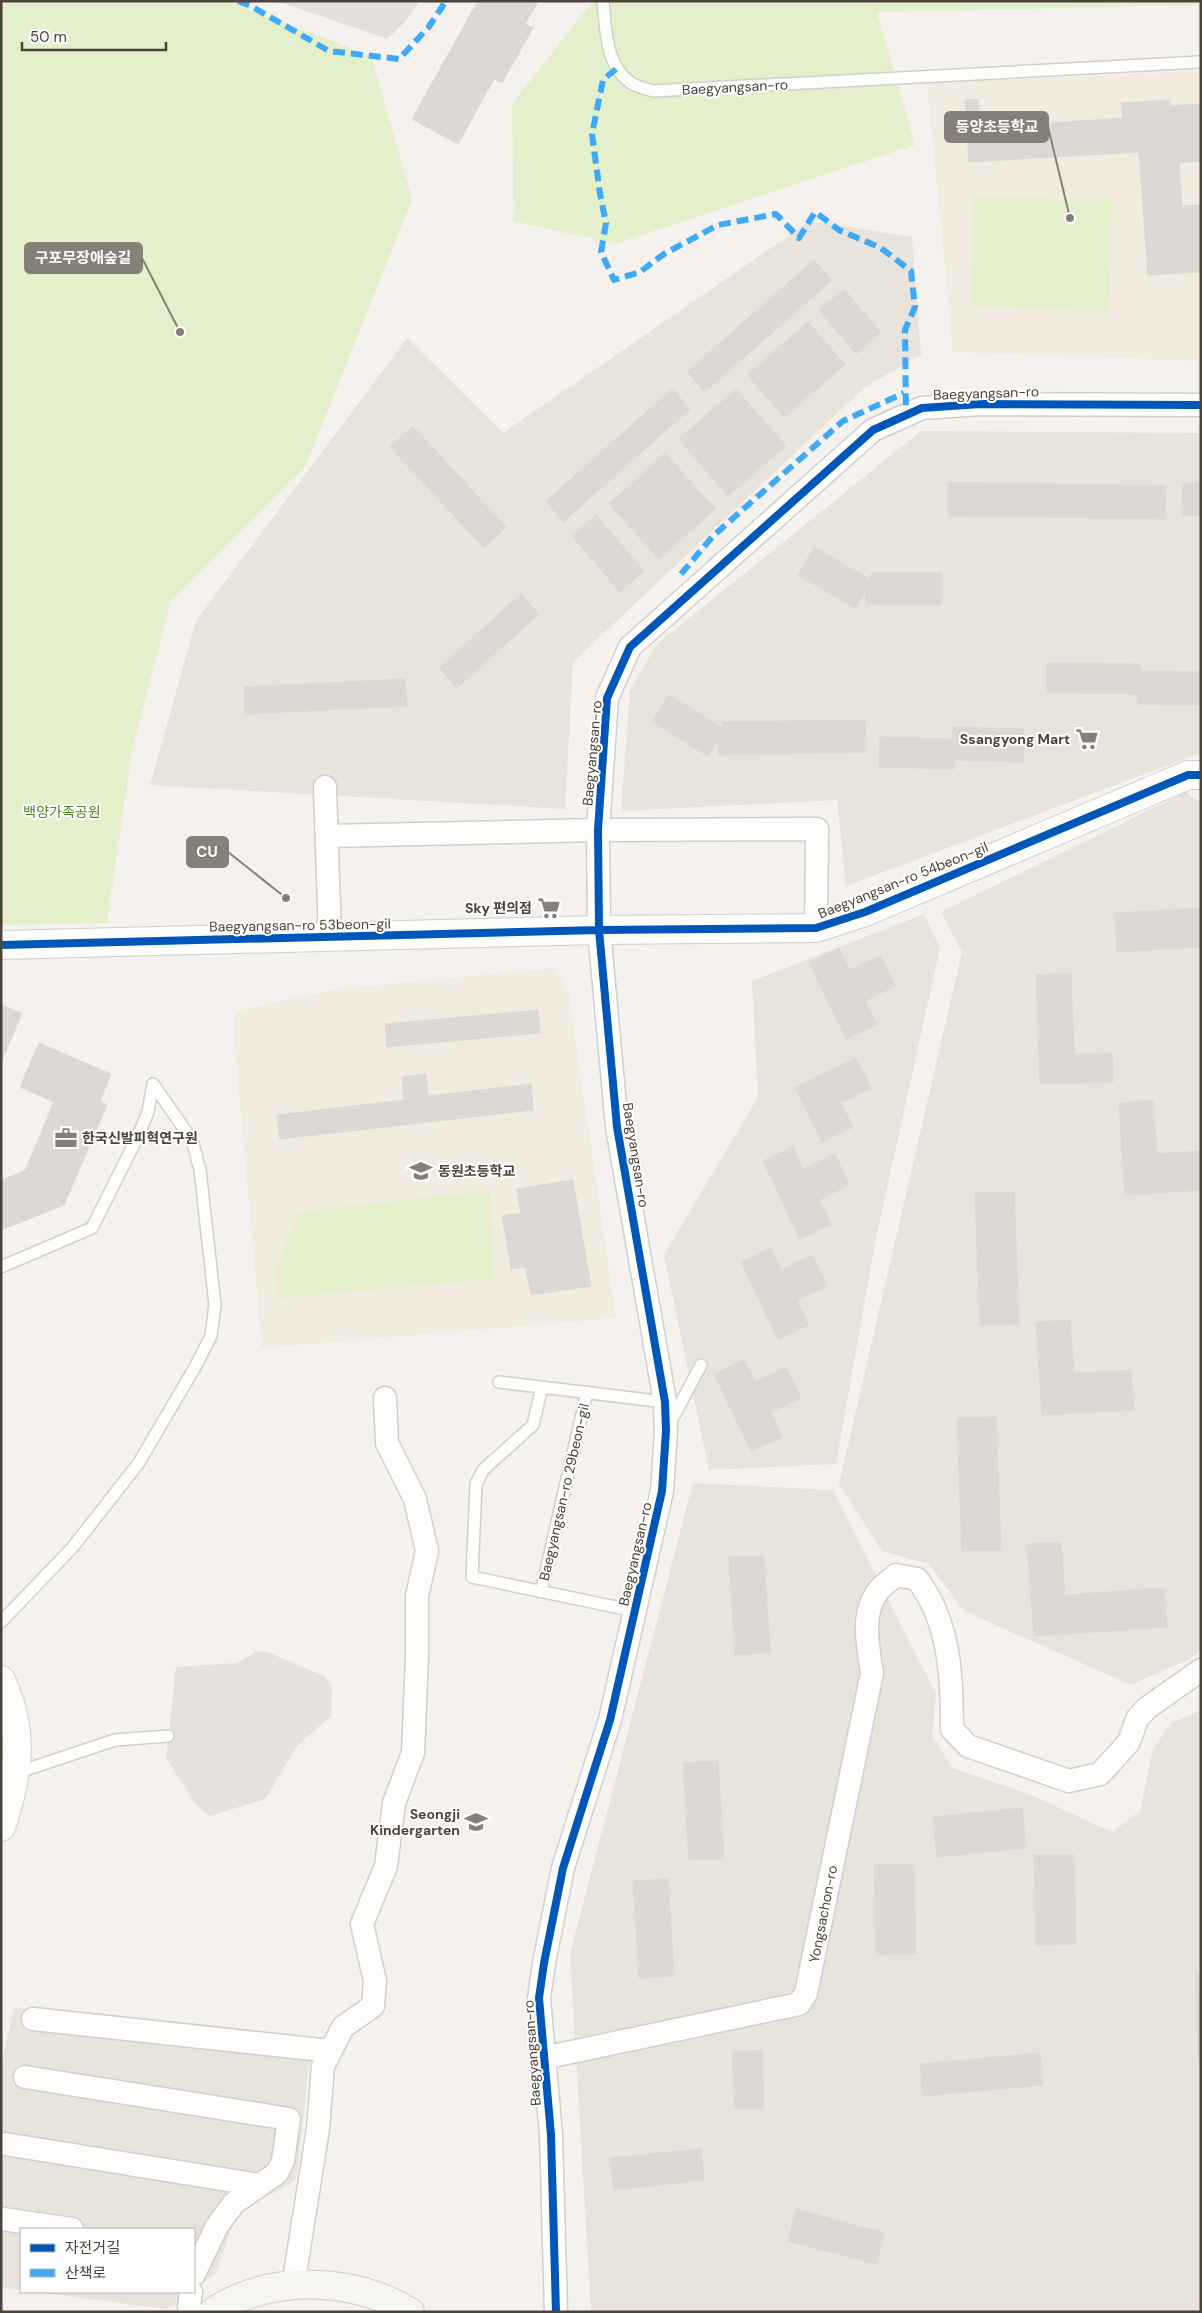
<svg xmlns="http://www.w3.org/2000/svg" width="1202" height="2313" viewBox="0 0 1202 2313" font-family="'DM Sans','Noto Sans KR',sans-serif">
<style>
.residential{fill:#e8e3db}
.industrial{fill:#e6e1dd}
.education{fill:#f2ece0}
.green{fill:#e4efcc}
.parking{fill:#e3e0dc}
.building{fill:#dcd8d4;stroke:#ddd8d3}
.lines{fill:none;stroke-linecap:round;stroke-linejoin:round}
.service-casing{stroke:#d2cfcb;stroke-width:14}
.minor-casing{stroke:#d2cfcb;stroke-width:25}
.tertiary-casing{stroke:#d2cfcb;stroke-width:30}
.secondary-casing{stroke:#d4cec4;stroke-width:30}
.service{stroke:#fdfdfc;stroke-width:11}
.minor{stroke:#fdfdfc;stroke-width:22}
.tertiary{stroke:#fdfdfc;stroke-width:28}
.secondary{stroke:#f7f5f1;stroke-width:28}
.quiet{stroke:#3fa9f5;stroke-width:6;stroke-dasharray:12 6;stroke-linecap:butt}
.cycleway-casing{stroke:#fff;stroke-width:11}
.cycleway{stroke:#0057b8;stroke-width:8}
.labels{text-anchor:middle;stroke-width:4;stroke-linejoin:round;paint-order:stroke}
.street-label{font-size:14px;fill:#4c4338;stroke:#fff}
.poi-label{font-size:14px;font-weight:bold;fill:#4c4338;stroke:#fff;text-anchor:end}
.park-label{font-size:14px;fill:#4f8424;stroke:#fff}
.leader{fill:none;stroke:#878078;stroke-width:2}
.callout-dot{fill:#878078;stroke:#fff;stroke-width:2}
.callout{fill:#878078;stroke:#878078;stroke-width:2}
.callout-label{font-size:15px;text-anchor:middle;font-weight:bold;fill:#fff}
</style>
<rect width="100%" height="100%" fill="#f4f1ee"/>
<path class="residential" d="M810,221l102,16 9,118 -56,32 -292,275 -8,147 -415,-24 46,-164 211,-283 96,95z
M921,431l280,2v320l-355,133 -9,-86 -216,11 9,-120 26,-46z
M1186,792l15,11v846l-8,8 -62,28 -167,-74 -35,-47 -47,-13 -43,-67 123,-532 -21,-40z
M924,914l16,34 -64,290 -40,226 -127,6 -45,-215 94,-158 -6,-116z
M693,1483l140,7 103,204 -4,43 21,31 78,27 81,37 28,-21 13,-62 18,-26 30,-13v602h-610l-21,-358z
M14,2008l298,34 -16,138 -59,34 -22,60 -21,16v-61h-173v61l-20,-3v-221z
M35,2292h156l-24,17z"/>
<path class="industrial" d="M257,1651l10,1 59,25 6,12 -1,27 -34,30 -32,53 -55,17 -13,-10 -31,-48 10,-91 61,-4z"/>
<path class="education" d="M1201,71v290l-248,-9 -26,-269z
M555,968l14,27 47,323 -354,30 -29,-323 3,-14 102,-22z"/>
<path class="green" d="M1,1h226l144,55 41,143 -106,266 -135,136 -39,148 -25,174 -106,2z
M593,1h608v4l-324,7 38,133 -301,99 -100,-23 -2,-117z
M973,197l140,3 -4,113 -137,-8z
M490,1190l4,89 -214,19 -6,-26 25,-60z"/>
<path class="parking" d="M277,1h143l-17,23 -16,15z"/>
<path class="building" d="M478,1h54l5,3 -12,20 8,4 -31,55 -8,-4 -36,65 -46,-25z
M978,99l2,29 143,-10 -2,-15 48,-3 1,6 31,-2v57l-22,2 3,43 19,-1v67l-53,3 -9,-123 -170,10 -4,-62z
M814,260l18,20 -127,112 -18,-20z
M844,289l37,44 -25,21 -37,-44z
M808,322l37,43 -61,52 -37,-42z
M672,389l18,20 -127,113 -17,-21z
M736,389l50,57 -58,50 -49,-57z
M413,426l93,101 -22,21 -94,-101z
M665,453l50,56 -56,50 -50,-55z
M948,482l218,4 -1,33 -217,-3z
M1183,483h18v32h-19z
M596,515l48,56 -24,21 -48,-56z
M814,547l55,32 3,-6h69v32l-75,-1v-15l-11,19 -57,-33z
M521,594l18,20 -82,74 -18,-20z
M1047,663l93,1v7l61,1v33l-64,-1v-10l-90,-1z
M405,679l2,27 -162,8 -1,-27z
M669,695l54,33 -1,-6 143,-2 1,32 -147,3 -1,-16 -10,17 -56,-34z
M953,727l71,2 -1,33 -69,-2v9l-75,-2 1,-30 73,2z
M1201,908v39l-84,5 -2,-39z
M839,948l10,22 32,-14 14,30 -30,15 12,24 -31,14 -37,-77z
M1071,973l3,82 38,-2 1,29 -73,2 -4,-109z
M1,1005l21,8 -21,50z
M538,1010l2,23 -153,14 -2,-23z
M39,1043l72,31 -11,27 7,4 -43,100 -63,25v-50l24,-9 29,-69 -34,-15z
M856,1058l15,30 -30,15 12,24 -31,15 -27,-55z
M426,1074l2,22 103,-12 2,26 -253,29 -3,-24 127,-15 -2,-23z
M1153,1100l4,54 44,-3v39l-76,5 -6,-92z
M793,1147l10,22 32,-15 14,31 -30,15 12,24 -31,15 -37,-78z
M573,1180l18,106 -60,9 -5,-28 -15,2 -9,-53 19,-3 -4,-24z
M1014,1192l5,132 -39,1 -5,-132z
M771,1248l10,22 31,-15 15,31 -30,14 12,25 -31,14 -37,-77z
M1070,1320l4,53 57,-3 3,40 -92,5 -6,-93z
M744,1360l11,22 31,-15 15,31 -30,14 11,25 -31,14 -37,-77z
M996,1417l5,133 -39,1 -5,-133z
M1061,1542l4,53 99,-7 3,39 -133,9 -7,-92z
M764,1556l6,97 -35,2 -6,-98z
M718,1761l6,98 -35,1 -6,-97z
M1022,1808l4,40 -89,9 -4,-40z
M1034,1855h40l2,89 -40,1z
M914,1864l2,90 -40,1 -2,-90z
M668,1879l6,97 -35,2 -6,-97z
M1196,1972h5v90h-3z
M762,2050l2,58 -29,1 -3,-57z
M1040,2053l3,32 -120,11 -3,-32z
M701,2149l3,31 -90,10 -4,-32z
M796,2209l88,24 -8,31 -88,-23z"/>
<g class="lines">
<defs>
<path id="service" d="M603,1c3,29 2,64 28,82 6,4 15,6 22,8l548,-29
M1,1267l91,-39 46,-92 10,-24 5,-28 39,56 8,30 15,135 -4,31 -17,33 -56,95 -66,84 -71,74
M499,1382l166,20
M542,1387l-9,38 -50,45 -7,14 -4,93 163,34
M670,1423l31,-58
M541,1592l46,-200
M16,1773l99,-33 53,-4"/>
<path id="minor" d="M325,787l5,150
M327,836l271,-6 219,-1 -1,99
M33,2019l298,32
M543,2058l256,-54 7,-11 66,-320c-4,-28 -12,-59 7,-83 4,-5 12,-10 17,-15l21,4c33,43 35,97 35,150l16,17 101,35 31,-7 29,-32 8,-23 10,-11 54,-38
M25,2077l264,42 -6,42 -6,12 -43,30 -17,23 -23,48
M5,2144l254,41
M3,2219l69,10
M293,2286l25,-157 5,-63 20,-39 30,-21 2,-25 -13,-57 24,-58 8,-63 19,-50 4,-96v-61l10,-45 -12,-52 -28,-56 -2,-45
M191,2292l-2,14 3,6
M556,2312l-5,-177 -12,-137 5,-35 19,-95 47,-148 52,-229 4,-60 -1,-29 -48,-275 -18,-197 -1,-100 9,-132 23,-51 243,-217 49,-22 59,-4 220,1"/>
<path id="tertiary" d="M1,945l598,-15 217,-2 49,-16 323,-137h13
M1,1680c24,52 18,94 0,147"/>
<path id="secondary" d="M213,2312c57,-38 140,-35 197,0"/>
</defs>
<use href="#service" class="service-casing"/>
<use href="#minor" class="minor-casing"/>
<use href="#tertiary" class="tertiary-casing"/>
<use href="#secondary" class="secondary-casing"/>
<use href="#service" class="service"/>
<use href="#minor" class="minor"/>
<use href="#tertiary" class="tertiary"/>
<use href="#secondary" class="secondary"/>
<path class="quiet" d="M238,1l13,5 78,45 70,8 29,-31 18,-27
M616,69l-13,11 -11,54 8,60 6,29 -5,29 13,28 26,-8 24,-18 54,-29 58,-11 23,24 16,-26 24,18 42,18 30,23 4,36 -10,23 1,85
M681,574l32,-38 130,-115 61,-28"/>
<defs>
<path id="cycleway" d="M1,945l598,-15 217,-2 49,-16 323,-137h13
M556,2312l-5,-177 -12,-137 5,-35 19,-95 47,-148 52,-229 4,-60 -1,-29 -48,-275 -18,-197 -1,-100 9,-132 23,-51 243,-217 49,-22 59,-4 220,1"/>
</defs>
<use href="#cycleway" class="cycleway-casing"/>
<use href="#cycleway" class="cycleway"/>
</g>
<defs>
<symbol id="supermarket-bare" viewBox="-9 -9 18 18"><path d="M-6-5.5h2.5l.6 2H6L4.5 2H-2.5L-4.4-4H-6ZM-1.5 3.2a1.3 1.3 0 1 0 .1 0ZM3 3.2a1.3 1.3 0 1 0 .1 0Z" fill="#878078" stroke="#fff" stroke-width="2.5" paint-order="stroke"/></symbol>
<symbol id="office-bare" viewBox="-9 -9 18 18"><path d="M-6-3h4V-5.5h4V-3h4V5H-6ZM-1-4.5V-3h2v-1.5ZM-6 0V1H6V0Z" fill="#878078" stroke="#fff" stroke-width="2.5" paint-order="stroke"/></symbol>
<symbol id="school-bare" viewBox="-9 -9 18 18"><path d="M0-5L7-2L0 1L-7-2ZM-4 1L0 2.5L4 1V4Q0 6-4 4Z" fill="#878078" stroke="#fff" stroke-width="2.5" paint-order="stroke"/></symbol>
</defs>
<g fill-rule="evenodd">
<use href="#supermarket-bare" x="1071" y="723" width="32" height="32"/>
<use href="#supermarket-bare" x="533" y="892" width="32" height="32"/>
<use href="#office-bare" x="50" y="1122" width="32" height="32"/>
<use href="#school-bare" x="405" y="1155" width="32" height="32"/>
<use href="#school-bare" x="460" y="1806" width="32" height="32"/>
</g>
<g class="labels">
<g class="street-label">
<text transform="translate(735 87) rotate(-3)" y="5">Baegyangsan-ro</text>
<text transform="translate(986 393) rotate(-2)" y="5">Baegyangsan-ro</text>
<text transform="translate(592 753) rotate(-85)" y="5">Baegyangsan-ro</text>
<text transform="translate(903 880) rotate(-22)" y="5">Baegyangsan-ro 54beon-gil</text>
<text transform="translate(300 925) rotate(-1)" y="5">Baegyangsan-ro 53beon-gil</text>
<text transform="translate(636 1155) rotate(81)" y="5">Baegyangsan-ro</text>
<text transform="translate(564 1492) rotate(-77)" y="5">Baegyangsan-ro 29beon-gil</text>
<text transform="translate(635 1554) rotate(-77)" y="5">Baegyangsan-ro</text>
<text transform="translate(823 1914) rotate(-79)" y="5">Yongsachon-ro</text>
<text transform="translate(532 2053) rotate(-94)" y="5">Baegyangsan-ro</text>
</g>
<g class="poi-label">
<text x="1070" y="744">Ssangyong Mart</text>
<text x="532" y="913">Sky 편의점</text>
<text x="82" y="1143" text-anchor="start">한국신발피혁연구원</text>
<text x="438" y="1176" text-anchor="start">동원초등학교</text>
<text x="460" y="1819">Seongji<tspan x="460" dy="16">Kindergarten</tspan></text>
</g>
<g class="park-label">
<text x="62" y="817">백양가족공원</text>
</g>
</g>
<path class="leader" d="M1070 218L1048 127M180 332L142 258M286 898L228 852"/>
<g class="callout-dot">
<circle cx="1070" cy="218" r="5"/>
<circle cx="180" cy="332" r="5"/>
<circle cx="286" cy="898" r="5"/>
</g>
<g class="callout">
<rect x="945" y="112" width="103" height="30" rx="5"/>
<rect x="25" y="243" width="117" height="30" rx="5"/>
<rect x="187" y="837" width="41" height="30" rx="5"/>
</g>
<g class="callout-label">
<text x="997" y="132">동양초등학교</text>
<text x="83" y="263">구포무장애숲길</text>
<text x="207" y="857">CU</text>
</g>
<rect width="1202" height="2313" fill="none" stroke="#4c4338" stroke-width="5"/>
<rect x="20" y="2228" width="175" height="65" fill="#ffffff" stroke="#b7b4af"/>
<rect x="30" y="2244" width="25" height="8" fill="#0057b8" stroke="#b7b4af"/>
<text x="65" y="2253" font-size="15" fill="#4c4338">자전거길</text>
<rect x="30" y="2269" width="25" height="8" fill="#3fa9f5" stroke="#b7b4af"/>
<text x="65" y="2278" font-size="15" fill="#4c4338">산책로</text>
<path d="M22 42v8h144v-8" fill="none" stroke="#4c4338" stroke-width="2.5"/>
<text x="30" y="42" font-size="15" fill="#4c4338" stroke="#ffffff" stroke-width="4" paint-order="stroke">50 m</text>
</svg>
